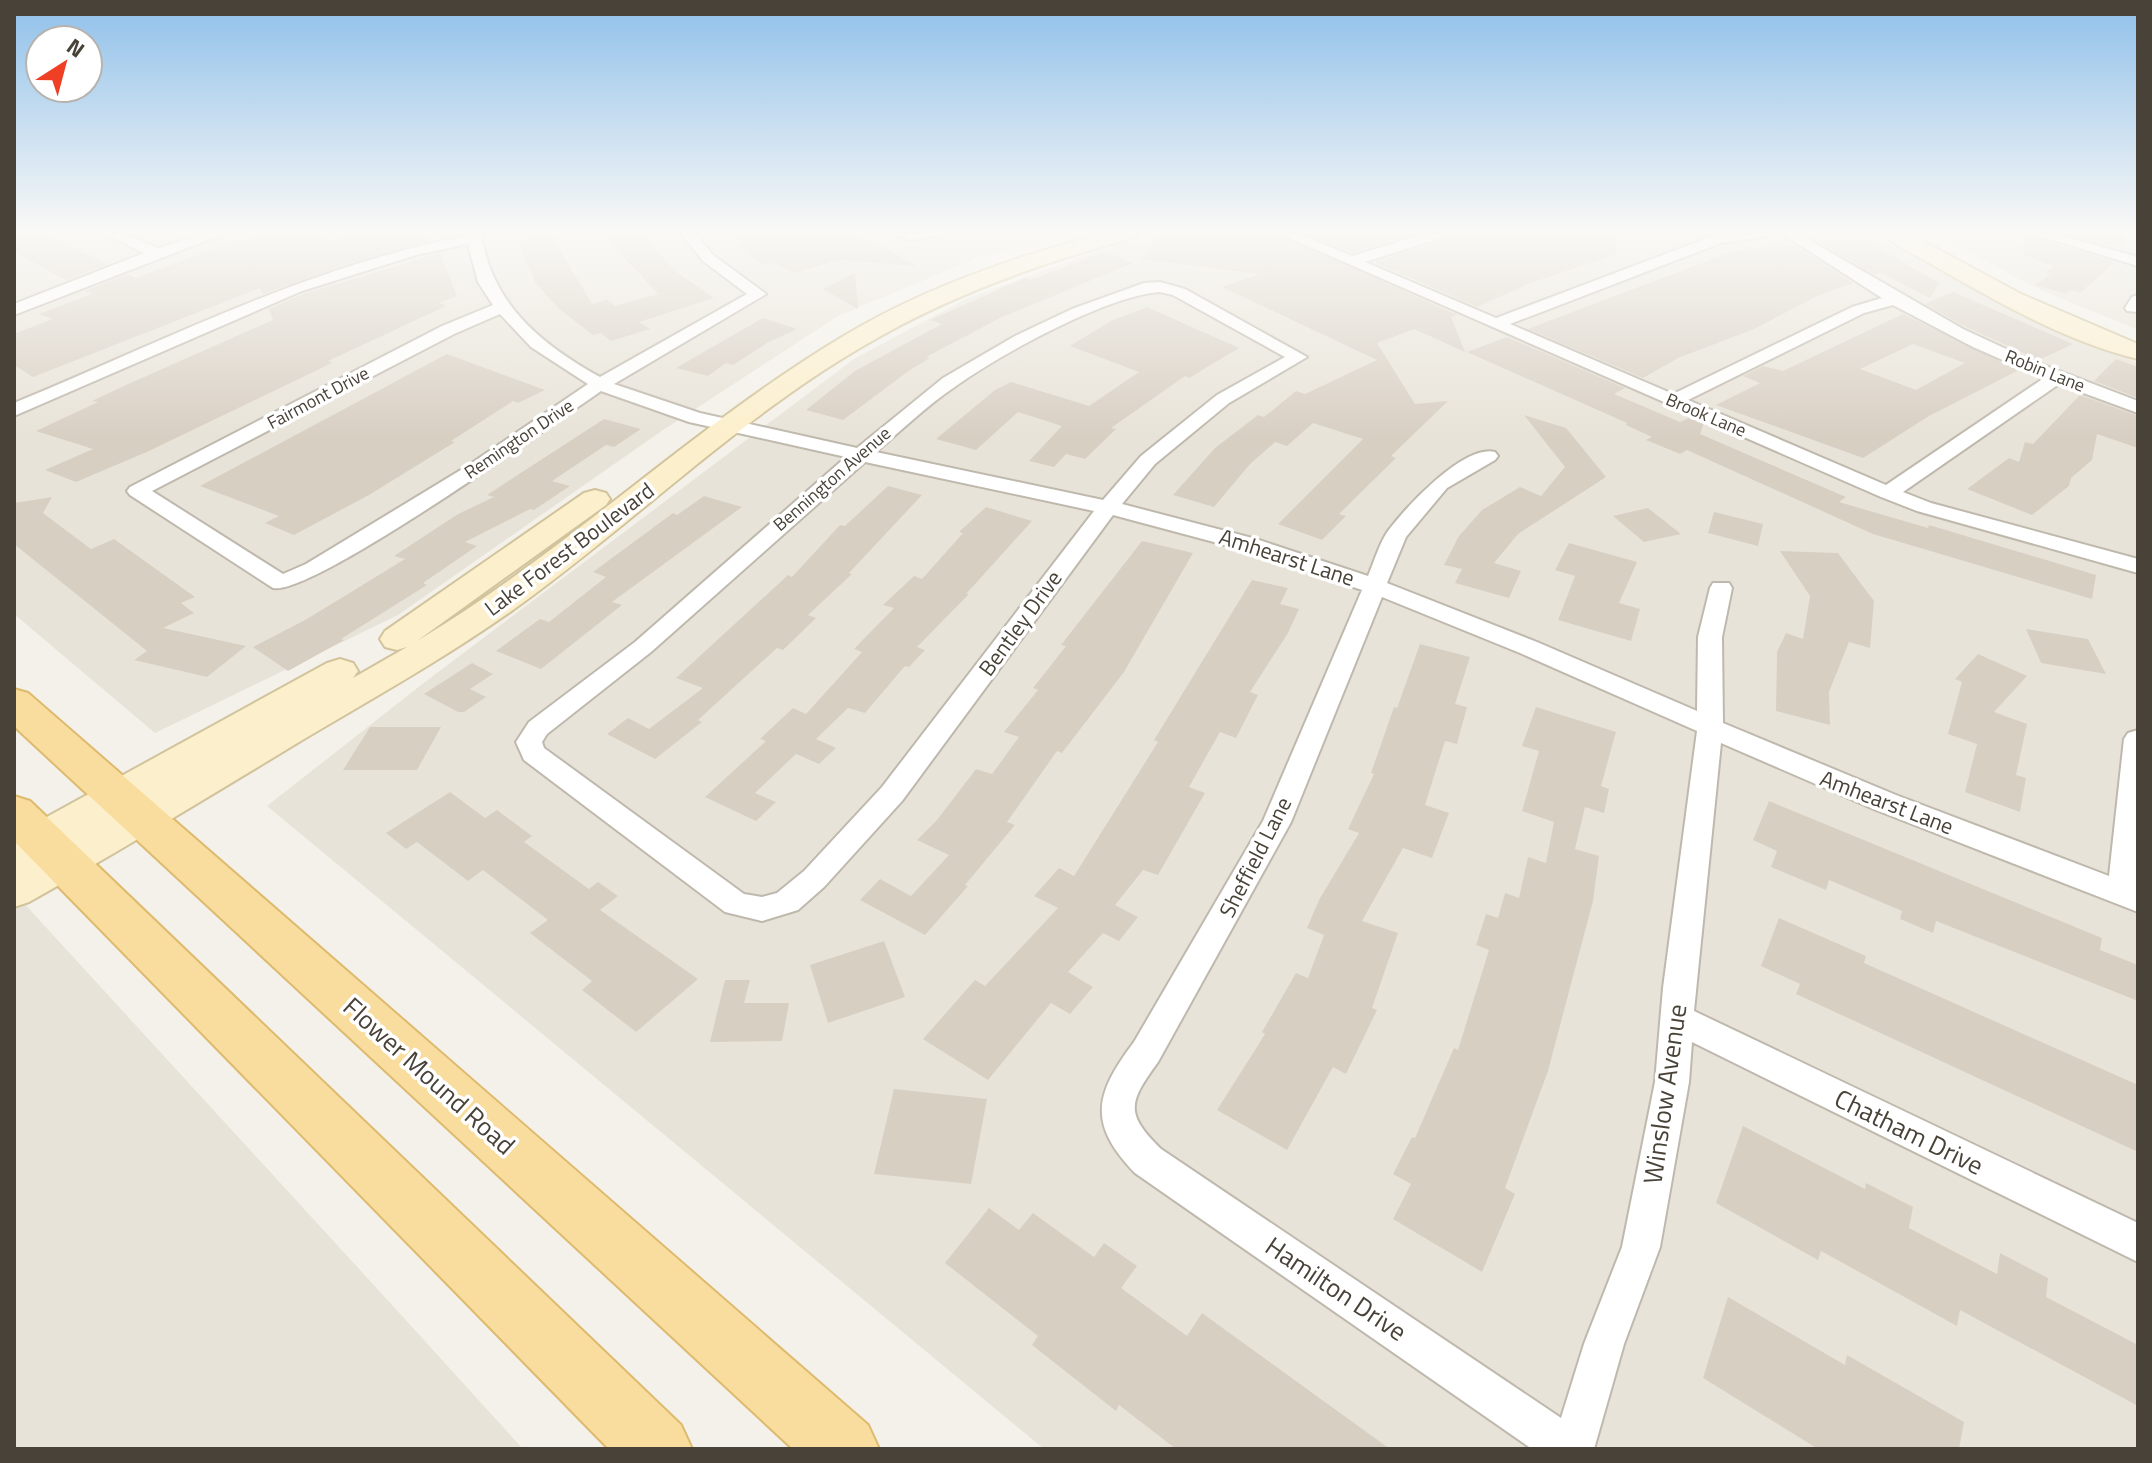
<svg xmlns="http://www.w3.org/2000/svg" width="2152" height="1463" viewBox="0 0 2152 1463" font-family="'Titillium Web',sans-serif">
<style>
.residential{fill:#e8e3d8}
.building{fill:#d8cfc3;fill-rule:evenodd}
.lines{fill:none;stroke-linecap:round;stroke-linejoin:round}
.street-casing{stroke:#bfb8ad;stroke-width:4}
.secondary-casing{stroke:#d1c39c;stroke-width:4}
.primary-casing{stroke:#deba6e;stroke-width:4}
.street{fill:#fff;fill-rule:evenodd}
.secondary{fill:#fcefcc;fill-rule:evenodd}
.primary{fill:#f9dd9e;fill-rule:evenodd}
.labels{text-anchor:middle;stroke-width:7;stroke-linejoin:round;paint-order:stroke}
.far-street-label{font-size:18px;fill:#484238;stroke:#fff}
.street-label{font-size:22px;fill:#484238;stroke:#fff}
.near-street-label{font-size:26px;fill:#484238;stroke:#fff}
</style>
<rect width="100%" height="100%" fill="#f4f1ea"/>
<path class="residential" d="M14,233h1060l-97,25 -139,58 -175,114 -265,185 -243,118 -141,-119z
M1172,233h696l77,41 193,89v1086h-1094l-777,-643 158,-124 429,-323 112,-60 135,-49z
M1935,233h203v97l-102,-42z
M21,900l372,406 130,143h-509v-547z"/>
<path class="building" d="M26,233h13l69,31 -42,16 -52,-28v-16z
M275,233h34l20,9 30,-9h62l9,8 -82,23 -85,30 -3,-6 -227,89 -19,-12v-31l39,-15 -14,-5 53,-20 -7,-3 43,-17 8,4 105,-39 5,2z
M528,233h22l42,71 15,-4 9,6 42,-12 -56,-61h40l33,38 39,27 -75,24 11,7 -39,12 -10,-8 -8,2 -35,-27 -23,-26 -17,-40 12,-2z
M730,233h118l16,8 5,-1 48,26 -79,-6 -44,13 -19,-10 -13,2 -25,-21 6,-2z
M1161,233h114l182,82 -6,2 14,35 -51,-23 -37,14 38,61 33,-3 -57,55 5,2 -57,56 7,2 -24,24 -44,-16 85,-85 -50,-16 -26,23 -12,-4 -25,22 -36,43 -41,-12 42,-47 43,-33 6,2 32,-26 9,3 72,-34 -155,-73 38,-13 -119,-15z
M1303,233h116l-67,20z
M1452,233h161l4,21 -89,30 -51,23 -103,-45 74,-23z
M2025,233l4,3 86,26 -35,31 -8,-3 -6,4 -31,-9 16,-11 -6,-1 9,-7 -31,-11z
M2061,233h64l-3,16z
M1863,239l76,44 -9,15 -49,-25 -6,2 -55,-32z
M1794,245l59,38 -38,14 -61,32 -76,29 -35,20 -115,-49 208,-79z
M1105,252l28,11 -131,54 -76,40 4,1 -20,12 -67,50 -37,-10 49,-39 87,-47 -12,-4 95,-42 5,2z
M440,253l17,43 -18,7 7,3 -118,55 4,2 -183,88 -73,31 -31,-12 48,-21 -57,-18 62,-29 -6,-1 34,-16 147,-65 -4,-11 34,-15z
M855,273l3,36 -35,-20z
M1953,292l120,52 -34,16 -75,-34 -39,-22z
M1147,307l92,41 -50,30 -4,-2 -74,52 5,1 -31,30 -19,-5 -12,13 -25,-6 33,-35 -44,-14 -42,38 -40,-11 59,-49 16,-8 78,24 50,-34 -69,-26 41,-25z
M1903,314l116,56 -90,46 -66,42 -147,-53 44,-22 -17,-7 20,-10 20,5zM1913,344l52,19 -49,27 -56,-21z
M763,318l34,11 -30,14 -34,22 -7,-2 -18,13 -32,-8z
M1507,337l118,51 -11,6 66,28 11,-5 13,6 -4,11 146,63 -7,5 89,26 1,-3 167,50 -4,24 -219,-65 -186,-84 -7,4 -34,-14 6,-3 -26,-12 1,-2 -160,-71z
M447,354l98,36 -27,13 -5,-2 -62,40 4,1 -86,53 -75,40 -29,-12 14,-7 -79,-30z
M2116,359l22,8v31l-44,-17z
M2080,395l58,21v32l-41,-14 -5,26 -21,18 -2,8 -37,29 -65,-26 42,-31 10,4 6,-20 8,2z
M1524,415l42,13 40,49 -88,57 -24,29 27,8 -12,27 -54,-15 7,-14 -18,-4 15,-29 23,-26 38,-23 21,9 24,-29z
M604,419l37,10 -27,18 -8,-2 -54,36 18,5 -36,24 -4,-1 -65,33 12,4 -54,37 4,2 -86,54 3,1 -56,31 -35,-24 54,-28 98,-60 -11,-3 64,-42 36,-17 -7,-2z
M888,486l34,9 -73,78 3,1 -44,41 8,3 -33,32 -6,-2 -79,72 4,2 -47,37 -48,-25 21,-16 21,11 54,-41 -27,-10 112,-103 4,2 48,-52 5,1z
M704,496l38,11 -130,95 10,3 -81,64 -45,-18 44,-32 9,3 57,-45 -13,-5 80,-59 4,2z
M52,497l-9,16 48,36 23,-10 81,58 -14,6 13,10 -31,15 83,18 -39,31 -73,-17 13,-9 -133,-107v-41z
M986,507l46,14 -66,73h3l-52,53 8,3 -16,17 -4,-1 -40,47 -17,-5 -32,31 20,9 -17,16 -23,-10 -41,39 21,9 -20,19 -51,-24 61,-56 -6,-2 33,-31 13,6 56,-62 -8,-3 40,-41 -11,-3 31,-29 8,3 41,-46 -4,-1z
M1648,508l33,26 -37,8 -31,-26z
M1714,512l49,12 -5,22 -50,-13z
M1142,541l51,12 -69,119 -62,81 -5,-2 -50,71 8,3 -50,60 3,1 -43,49 -65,-35 20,-21 31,17 38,-41 -32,-15 20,-20 39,-51 16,5 27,-37 -15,-5 34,-42 -5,-2 33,-42 -5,-1z
M1569,543l68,19 -18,41 21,6 -9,32 -73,-21 17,-44 -20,-6z
M1780,551l58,2 36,48 -4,47 -21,-6 -20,50 1,33 -54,-14 1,-59 9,-19 17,6 7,-43z
M1252,580l36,8 -8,16 19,5 -11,24 -38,59 8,3 -22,43 -16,-6 -31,55 16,6 -47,82 -15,-5 -28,35 23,12 -19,24 -16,-8 -35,39 25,15 -23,27 -19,-11 -63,77 -65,-41 52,-59 10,6 73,-78 -24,-12 25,-28 15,8 84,-134 -4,-2z
M2026,629l62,10 18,35 -65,-11z
M1420,644l50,13 -15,47 12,3 -10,37 -12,-3 -20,64 24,8 -17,45 -29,-10 -41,73 36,12 -26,75 5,2 -31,64 -13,-7 -46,83 -70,-40 48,-76 -3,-2 34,-59 12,5 16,-43 -17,-7 12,-28 40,-67 -11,-4 26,-55 -3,-1 23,-66 3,1z
M1978,654l49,22 -33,36 33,12 -11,51 10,3 -6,34 -55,-20 12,-48 -29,-10 14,-52 -7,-3z
M472,663l21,11 -23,15 16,8 -22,15h-6l-34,-18z
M1536,707l80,25 -15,54 8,3 -5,24 -19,-6 -10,42 24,7 -6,45 -45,170 -43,117 10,6 -33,78 -89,-53 18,-35 -18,-10 19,-37 3,1 39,-90 4,2 31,-100 -13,-5 10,-31 12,4 7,-25 14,5 9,-41 18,6 8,-41 -32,-11 17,-60 -17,-5z
M370,727h71l-24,43h-74z
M450,792l35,26 12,-8 35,26 -8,6 65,47 9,-7 20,14 -18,14 98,69 -62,53 -54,-42 10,-9 -62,-48 18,-13 -65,-50 -15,11 -51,-39 -11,7 -20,-16z
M1769,801l333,137 -2,12 38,15v36l-202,-80 -3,12 -33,-14 2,-8 -73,-31 -3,10 -55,-23 6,-16 -24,-11z
M1779,918l87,38 -2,7 274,122v67l-342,-158 4,-10 -39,-18z
M884,941l21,56 -77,26 -18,-58z
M725,980h25l-6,23h45l-7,38 -72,1z
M894,1089l93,10 -16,85 -97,-10z
M1743,1126l122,63 1,-6 47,24 -4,21 88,46 3,-21 48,25 -2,19 92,48v61l-178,-96 -3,16 -136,-75 -3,9 -102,-57z
M989,1208l30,22 14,-17 61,44 10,-14 33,23 -16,22 66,48 15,-23 188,136h-214l-57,-44 -3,6 -84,-66 6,-9 -93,-73z
M1728,1297l117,68 2,-10 117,67 -5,27h-141l-115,-71z"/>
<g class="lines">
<defs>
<path id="street" d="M104,233h18l36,15 48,-15h20l-212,82v-11l130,-51z
M467,233h14c10,70 59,111 119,144l147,-83 -44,-33 -22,-28h14l18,22 53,39 -152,90 86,29 157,35 86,-70 72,-42 57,-27 72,-26 16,-1 25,7 122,68 -78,46 -74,61 -33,40 134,35 112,37c6,-14 11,-32 20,-45 18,-24 76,-87 107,-79l3,4 -3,4 -48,28 -41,49 -19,46 150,59 160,69 1,-74 12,-49 3,-5h16l3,5 -10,49 1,86 173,72 213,81 15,-137 4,-6 10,-3v182l-262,-102 -155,-67 -27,268 444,212v39l-446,-220 -3,40 -29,165 -36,97 -30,105h-62l-397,-276c-48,-50 -40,-79 -1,-131l129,-221 99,-231 -122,-41 -127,-34 -211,286 -78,86 -26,23 -36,11 -37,-9 -201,-152 -8,-18 13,-20 106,-80 211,-185 -157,-35 -88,-31c-45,31 -290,206 -328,197l-143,-93 -3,-4 3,-4 312,-161 51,-21 -15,-23 -10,-38 -52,11 -114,36 -288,125v-13c151,-62 291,-136 453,-167zM1160,292l13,3 112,62 -68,38 -76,61 -38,44 -227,-48c26,-22 51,-47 80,-66 43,-31 152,-91 204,-94zM500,314l31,33 57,37 -119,81 -163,99 -23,10 -131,-83 302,-157zM865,462l229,49 -212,276 -78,84 -27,22 -15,4 -18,-3 -200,-146 -2,-6 5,-8 104,-82zM1382,597l138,56 177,78 -34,257 -8,94 -33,165 -38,97 -23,74 -400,-269c-37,-36 -32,-47 -3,-87l133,-240z
M890,233h50l-2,3 -27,4z
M1278,233h18l56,23 76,-23h21l-2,3 -82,26 131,56 217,-82 57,-3 -7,4 -42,6 -211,81 163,70 179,-87 30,-9 -101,-65h16l166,96 67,31 108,41v12l-79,-29 -156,108 28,11 207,56v14l-221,-62 -36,-14zM1893,305l80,42 71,31 -158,107 -198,-85 176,-87z
M2030,233h21l87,24v9z
M2138,295v17l-11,-1 -2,-3 7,-11z"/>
<path id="secondary" d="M1107,233h33l-3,4c-95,25 -187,58 -272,108 -128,74 -234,181 -355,267 -67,47 -140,88 -211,130 -89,54 -179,109 -270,160l-15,5v-72l313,-172 13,-4 13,4 5,8 -5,7 54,-31 -10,3 -12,-3 -5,-8 5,-8 199,-138 11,-3 11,3 4,6 -4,6 -189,136c150,-90 275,-214 425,-304 81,-49 173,-81 265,-104z
M1884,233h24l113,61 117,50v15c-75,-18 -147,-61 -214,-99 -12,-7 -33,-15 -40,-27z"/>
<path id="primary" d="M14,689l14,4 840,732 11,24h-86l-779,-723z
M14,796l16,5 651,624 11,24h-83l-595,-608z"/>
</defs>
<use href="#street" class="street-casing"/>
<use href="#secondary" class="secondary-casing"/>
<use href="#primary" class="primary-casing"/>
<use href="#street" class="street"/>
<use href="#secondary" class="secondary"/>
<use href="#primary" class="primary"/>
</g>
<linearGradient id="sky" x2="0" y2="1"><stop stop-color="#8fc0ea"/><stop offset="0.53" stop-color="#faf9f6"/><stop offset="1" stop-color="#faf9f6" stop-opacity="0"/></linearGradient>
<rect width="2152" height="437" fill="url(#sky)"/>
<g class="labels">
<g class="far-street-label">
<text transform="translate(2045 371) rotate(22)" y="6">Robin Lane</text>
<text transform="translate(318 398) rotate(-28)" y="6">Fairmont Drive</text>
<text transform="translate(1706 415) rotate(23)" y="6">Brook Lane</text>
<text transform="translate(519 439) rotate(-34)" y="6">Remington Drive</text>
<text transform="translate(832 479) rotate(-41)" y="6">Bennington Avenue</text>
</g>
<g class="street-label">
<text transform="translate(569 549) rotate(-37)" y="8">Lake Forest Boulevard</text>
<text transform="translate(1287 557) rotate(18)" y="8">Amhearst Lane</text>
<text transform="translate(1020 623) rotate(-54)" y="8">Bentley Drive</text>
<text transform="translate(1887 802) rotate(21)" y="8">Amhearst Lane</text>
<text transform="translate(1255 857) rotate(-63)" y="8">Sheffield Lane</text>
</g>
<g class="near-street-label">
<text transform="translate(429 1076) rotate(42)" y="9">Flower Mound Road</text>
<text transform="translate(1665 1094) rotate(-82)" y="9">Winslow Avenue</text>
<text transform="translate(1909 1132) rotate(26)" y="9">Chatham Drive</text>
<text transform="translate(1336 1289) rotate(34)" y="9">Hamilton Drive</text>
</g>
</g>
<rect width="2152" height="1463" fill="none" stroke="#484238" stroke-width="32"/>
<g transform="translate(64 64) rotate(36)"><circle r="38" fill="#ffffff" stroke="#b6b3af" stroke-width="2"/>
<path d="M0-6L14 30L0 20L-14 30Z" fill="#ef4026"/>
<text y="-12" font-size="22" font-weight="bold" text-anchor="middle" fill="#484238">N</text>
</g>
</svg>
